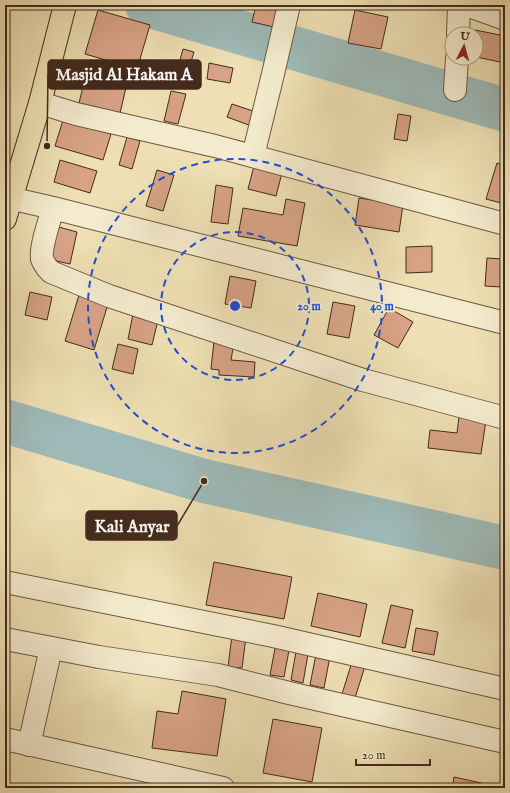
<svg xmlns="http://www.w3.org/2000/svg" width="510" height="793" viewBox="0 0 510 793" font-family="'IM FELL English',serif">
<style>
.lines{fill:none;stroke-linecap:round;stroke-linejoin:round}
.river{stroke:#9ebab8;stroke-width:44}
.building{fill:#d7a286;stroke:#432a1d}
.minor-casing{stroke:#6e5843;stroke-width:24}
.primary-casing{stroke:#432a1d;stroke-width:24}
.minor{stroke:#f4ebce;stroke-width:22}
.primary{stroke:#eee0b4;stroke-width:22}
.ring{fill:none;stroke:#1d4ed8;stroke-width:2;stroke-dasharray:7 5}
.centre{fill:#1d4ed8;stroke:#f4ebce;stroke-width:2}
.ring-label{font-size:12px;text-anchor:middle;font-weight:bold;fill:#1d4ed8;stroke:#f4ebce;stroke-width:4;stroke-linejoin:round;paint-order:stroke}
.leader{fill:none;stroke:#432a1d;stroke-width:1.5}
.callout-dot{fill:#432a1d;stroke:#f4ebce;stroke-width:1.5}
.callout{fill:#432a1d;stroke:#432a1d;stroke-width:1.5}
.callout-label{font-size:17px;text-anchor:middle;font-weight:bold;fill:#fff}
</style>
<rect width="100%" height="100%" fill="#eee0b4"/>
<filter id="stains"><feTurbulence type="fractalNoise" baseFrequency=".005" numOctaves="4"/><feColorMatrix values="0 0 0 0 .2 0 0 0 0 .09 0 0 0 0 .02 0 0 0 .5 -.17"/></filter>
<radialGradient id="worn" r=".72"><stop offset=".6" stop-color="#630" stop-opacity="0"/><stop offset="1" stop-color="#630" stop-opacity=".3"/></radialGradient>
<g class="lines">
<path class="river" d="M147,5l358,105
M5,421l199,60 301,67"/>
</g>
<path class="building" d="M256,5h28l-6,23 -26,-6z
M98,10l52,15 -13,44 -52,-15z
M355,10l33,7 -7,32 -33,-6z
M475,30l30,6v27l-29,-6z
M183,49l11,3 -9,29 -10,-3z
M209,63l24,5 -3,15 -23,-4z
M88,66l41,9 -9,38 -41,-10z
M171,91l15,3 -8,30 -14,-3z
M232,104l27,9 -5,14 -27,-10z
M398,114l13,2 -4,25 -13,-2z
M63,120l48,14 -8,26 -48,-14z
M504,127h1v22l-5,-1z
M127,137l13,4 -8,28 -13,-4z
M60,160l37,11 -7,22 -36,-11z
M497,163l8,3v38l-19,-5z
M254,166l28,7 -6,23 -28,-7z
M157,170l17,5 -11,36 -17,-5z
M216,185l17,3 -5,36 -17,-2z
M359,198l44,7 -4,27 -44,-7z
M286,199l19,4 -8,43 -59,-10 5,-28 40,7z
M55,226l22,6 -7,32 -23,-5z
M432,246v26l-26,1v-26z
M487,258l16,1 -2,28 -16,-1z
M230,276l26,5 -5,27 -26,-4z
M30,292l22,5 -5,23 -22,-5z
M79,295l29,9 -14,46 -29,-9z
M333,302l22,4 -6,32 -22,-4z
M389,308l24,14 -15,26 -24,-13z
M133,314l25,6 -6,25 -24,-6z
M214,341l20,2 -3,17 24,2 -1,15 -35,-2v-5l-8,-1z
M118,344l20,5 -5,25 -21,-5z
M459,417l27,3 -5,34 -53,-6 2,-18 27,3z
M214,562l78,15 -8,42 -78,-14z
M318,593l49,11 -7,33 -49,-11z
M391,605l22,5 -8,38 -23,-5z
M416,628l22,4 -4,23 -22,-4z
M232,635l14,2 -4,31 -14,-1z
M276,643l14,2 -6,32 -14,-2z
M297,646l12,2 -6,35 -12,-3z
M317,649l14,2 -7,37 -14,-3z
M352,662l13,4 -10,32 -13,-4z
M182,691l44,8 -9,57 -65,-8 5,-37 21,3z
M273,719l49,9 -10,54 -49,-9z
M454,777l32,7 -1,4h-33z"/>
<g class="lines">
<defs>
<path id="minor" d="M466,5l39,14
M458,34l1,-29
M455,90l2,-32
M40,103l36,11 139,32 290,78
M253,156l20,-82 16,-69
M5,197l48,11 452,115
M53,208c-3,12 -13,39 -11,51 2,5 5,9 9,13l58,24 254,84 142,38
M5,582l268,54 232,53
M5,639l94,18 119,18 71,18 216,49
M5,739l218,49
M29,745l22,-97"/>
<path id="primary" d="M5,219l35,-116 25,-98"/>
</defs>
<use href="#minor" class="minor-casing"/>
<use href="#primary" class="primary-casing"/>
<use href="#minor" class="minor"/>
<use href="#primary" class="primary"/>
</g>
<g class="ring">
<circle cx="235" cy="306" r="74"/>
<circle cx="235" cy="306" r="147"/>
</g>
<circle cx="235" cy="306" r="6" class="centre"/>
<g class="ring-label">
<text x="309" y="310">20 m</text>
<text x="382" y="310">40 m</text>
</g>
<path class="leader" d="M47 146L48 74M204 481L177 526"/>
<g class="callout-dot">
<circle cx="47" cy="146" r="4"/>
<circle cx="204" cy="481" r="4"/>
</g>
<g class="callout">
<rect x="48" y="60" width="153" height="29" rx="4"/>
<rect x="86" y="511" width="91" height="29" rx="4"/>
</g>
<g class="callout-label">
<text x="124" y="80">Masjid Al Hakam A</text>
<text x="132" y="532">Kali Anyar</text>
</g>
<rect width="510" height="793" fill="none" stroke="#eee0b4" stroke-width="20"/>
<rect x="6" y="6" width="498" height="781" fill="none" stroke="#432a1d" stroke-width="2"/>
<rect x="10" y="10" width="490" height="773" fill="none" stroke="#432a1d"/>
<g transform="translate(464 46) rotate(6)"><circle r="19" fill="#f4ebce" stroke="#ad9e87"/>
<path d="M0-3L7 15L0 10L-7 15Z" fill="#8f2418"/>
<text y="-6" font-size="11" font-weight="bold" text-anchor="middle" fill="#432a1d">U</text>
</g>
<path d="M356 759v6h74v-6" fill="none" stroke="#432a1d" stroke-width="2"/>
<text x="362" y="759" font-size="12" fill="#432a1d" stroke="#f4ebce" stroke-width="3" paint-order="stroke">20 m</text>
<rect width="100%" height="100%" filter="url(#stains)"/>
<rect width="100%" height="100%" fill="url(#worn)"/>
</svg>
